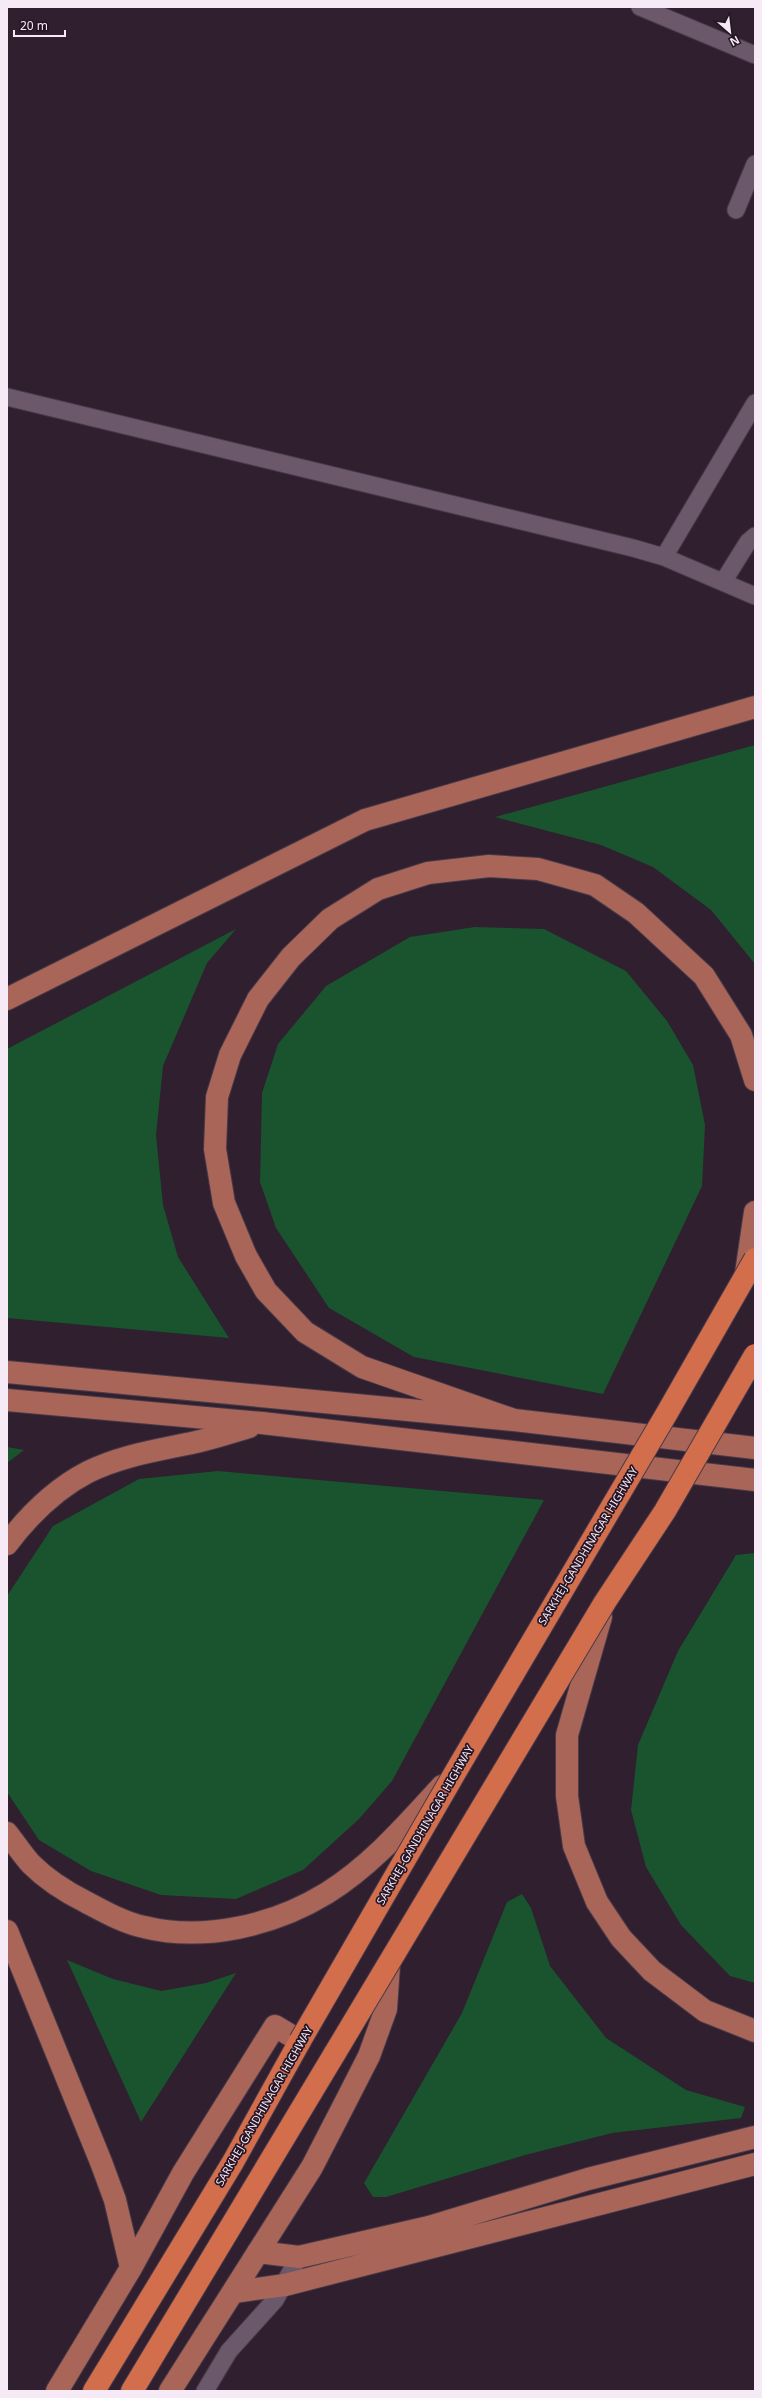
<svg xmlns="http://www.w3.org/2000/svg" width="762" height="2398" viewBox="0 0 762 2398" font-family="'Noto Sans',sans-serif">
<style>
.green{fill:#19542f}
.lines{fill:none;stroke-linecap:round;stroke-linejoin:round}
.minor-casing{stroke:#483a48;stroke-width:19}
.major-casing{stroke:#483a48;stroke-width:24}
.highway-casing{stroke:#483a48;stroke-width:24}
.minor{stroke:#6b586b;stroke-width:17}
.major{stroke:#a96558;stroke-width:22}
.highway{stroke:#d26e4c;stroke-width:22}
.highway-bridge-casing{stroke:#483a48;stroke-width:24;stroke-linecap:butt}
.highway-bridge{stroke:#d26e4c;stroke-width:22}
.labels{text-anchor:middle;stroke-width:3.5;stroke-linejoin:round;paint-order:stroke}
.street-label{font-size:11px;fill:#f5eaf5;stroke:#251525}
</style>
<rect width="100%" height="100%" fill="#2f1f2f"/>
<path class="green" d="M755,745v219l-44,-54 -58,-43 -52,-22 -106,-28z
M475,927l69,2 82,42 41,50 26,44 12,60 -3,61 -99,208 -189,-37 -85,-49 -53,-80 -16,-46 2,-89 16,-49 48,-58 84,-49z
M236,929l-29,34 -44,103 -7,69 7,70 15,52 51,81 -222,-20v-269z
M7,1447l17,3 -17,13z
M218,1471l326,29 -152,281 -33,38 -56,51 -67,29 -75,-4 -70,-24 -52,-31 -32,-48v-196l46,-70 86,-47z
M755,1553v430l-25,-7 -49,-51 -35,-58 -15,-57 7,-65 40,-94 58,-96z
M522,1894l9,14 19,58 56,72 80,52 59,17 -4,11 -129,15 -87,22 -139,42h-13l-9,-14 98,-170 45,-111z
M67,1960l46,19 48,12 45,-8 30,-10 -95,149z"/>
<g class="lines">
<defs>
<path id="minor" d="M640,7l115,48
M736,210l19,-46
M7,397l626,151 31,9 91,39
M664,557l91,-154
M723,582l25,-40 7,-6
M205,2391l24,-40 46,-51 24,-43"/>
<path id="major" d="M7,999l358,-179 390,-113
M746,1273l9,-61
M7,1372l507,48 241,28
M7,1400l255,23 493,57
M514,1420l-152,-53 -57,-35 -39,-41 -20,-35 -22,-53 -9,-54 2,-52 13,-42 28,-56 33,-42 39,-38 48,-30 50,-16 61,-7 49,3 57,16 41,28 68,63 37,59 14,45
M7,1544c22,-29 48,-55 81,-72 34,-17 72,-22 108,-30 18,-4 36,-10 53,-15
M601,1617l-34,118v61l7,50 23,56 24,36 31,33 53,40 50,20
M7,1833c8,10 15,21 24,31 16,16 35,28 55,38 17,9 38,21 58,25 61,15 131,-2 183,-34 45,-28 80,-69 115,-107
M7,1931l94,231 14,38 16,68
M258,2252l41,5 130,-30 159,-48 167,-42
M234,2292l51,-7 470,-121
M57,2391l74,-123 52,-95 92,-147 25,15
M170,2391l142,-224 33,-64 24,-47 17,-47 3,-44"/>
<path id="highway" d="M94,2391l139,-229 67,-121
M132,2391l203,-338"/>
</defs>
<use href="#minor" class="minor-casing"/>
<use href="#major" class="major-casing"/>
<use href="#highway" class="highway-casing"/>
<use href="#minor" class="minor"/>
<use href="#major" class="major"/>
<use href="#highway" class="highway"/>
<defs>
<path id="highway-bridge" d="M300,2041l156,-270 211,-358 88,-154
M335,2053l270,-451 60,-91 90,-156"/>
</defs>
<use href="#highway-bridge" class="highway-bridge-casing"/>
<use href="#highway-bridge" class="highway-bridge"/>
</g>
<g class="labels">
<g class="street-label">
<text transform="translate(588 1546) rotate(-59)" y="4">SARKHEJ-GANDHINAGAR HIGHWAY</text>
<text transform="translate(425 1825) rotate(-60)" y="4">SARKHEJ-GANDHINAGAR HIGHWAY</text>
<text transform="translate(264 2106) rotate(-60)" y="4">SARKHEJ-GANDHINAGAR HIGHWAY</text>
</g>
</g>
<rect width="762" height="2398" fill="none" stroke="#f5eaf5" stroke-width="16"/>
<g transform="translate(730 32) rotate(152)" stroke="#251525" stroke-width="3" paint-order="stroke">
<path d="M0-3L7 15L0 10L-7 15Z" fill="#f5eaf5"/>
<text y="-6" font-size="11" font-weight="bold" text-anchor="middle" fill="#f5eaf5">N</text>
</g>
<path d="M14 30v6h51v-6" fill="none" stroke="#f5eaf5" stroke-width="2"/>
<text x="20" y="30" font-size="12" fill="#f5eaf5" stroke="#251525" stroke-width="3" paint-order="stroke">20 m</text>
</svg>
